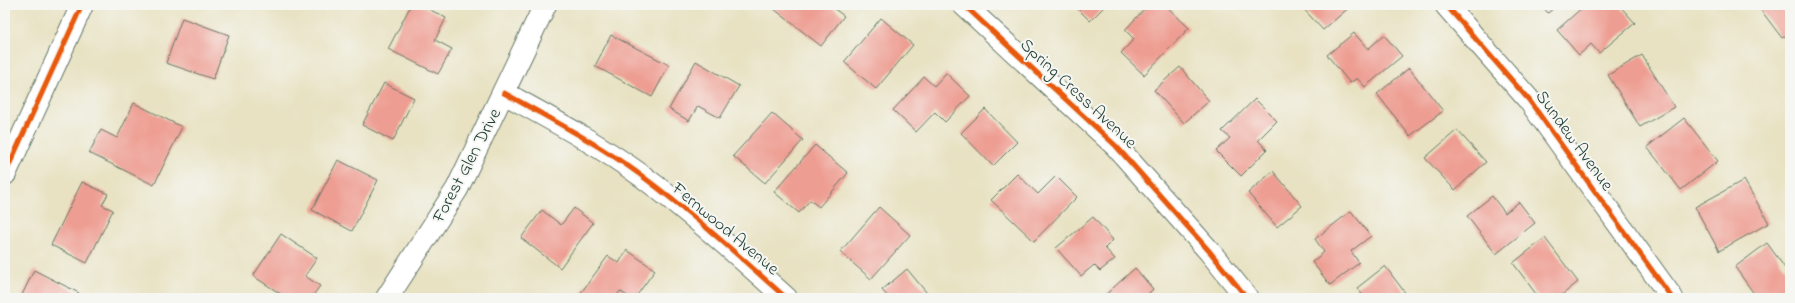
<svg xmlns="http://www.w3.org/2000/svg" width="1795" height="303" viewBox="0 0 1795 303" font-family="'Indie Flower',sans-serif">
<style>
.building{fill:#ee9d92}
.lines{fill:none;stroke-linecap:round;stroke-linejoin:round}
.street-casing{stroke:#657766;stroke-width:24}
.street{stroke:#fff;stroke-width:22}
.cycleway-casing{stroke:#f6f6f2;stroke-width:8}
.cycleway{stroke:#e8590c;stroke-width:5}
.labels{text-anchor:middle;stroke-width:4;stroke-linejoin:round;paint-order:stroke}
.street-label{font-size:18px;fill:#1f3d34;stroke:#f6f6f2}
</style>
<rect width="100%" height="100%" fill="#f6f6f2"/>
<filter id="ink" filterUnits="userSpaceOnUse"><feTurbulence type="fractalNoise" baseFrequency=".025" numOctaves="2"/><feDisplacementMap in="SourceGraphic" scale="8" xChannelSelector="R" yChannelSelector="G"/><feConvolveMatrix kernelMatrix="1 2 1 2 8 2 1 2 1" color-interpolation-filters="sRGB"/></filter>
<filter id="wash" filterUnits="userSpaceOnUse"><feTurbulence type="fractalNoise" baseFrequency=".012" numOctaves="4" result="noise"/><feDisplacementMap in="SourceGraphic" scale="16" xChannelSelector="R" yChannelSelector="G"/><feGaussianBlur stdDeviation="0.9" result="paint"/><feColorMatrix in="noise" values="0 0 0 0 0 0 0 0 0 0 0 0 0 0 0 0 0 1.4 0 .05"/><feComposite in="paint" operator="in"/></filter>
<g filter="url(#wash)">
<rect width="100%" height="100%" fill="#e8e2c2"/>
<g id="blocks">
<path class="building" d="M411,5h10l25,13 -11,22 17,9 -14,25 -50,-25z
M777,5h52l15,11 -23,30 -47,-37z
M1074,5h32l-16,16z
M1148,5h17l24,23 -45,47 -23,-22 13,-14 -9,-9z
M1300,5h52l-29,25z
M1541,5h16l-9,8z
M1585,5h34l16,18 -36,30 -8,-9 -12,11 -22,-25z
M1757,5h33v28l-8,5z
M182,18l47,17 -16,44 -47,-16z
M881,18l32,27 -37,44 -32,-27z
M1354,33l14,16 16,-14 18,21 -37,31 -8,-9 -7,5 -23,-28z
M611,35l58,30 -17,32 -57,-31z
M1642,55l32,52 -34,20 -32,-52z
M696,61l43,25 -19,32 -22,-12 -9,15 -20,-12z
M1180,67l29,34 -25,22 -30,-33z
M1409,68l34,43 -33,25 -33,-42z
M946,73l24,23 -25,26 -10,-10 -19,20 -23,-22 31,-33 10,9z
M384,83l30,15 -21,43 -31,-16z
M1255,99l22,22 -19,19 9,10 -26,26 -25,-25 14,-13 -8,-7z
M134,103l48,24 -28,58 -65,-32 12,-23 16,8z
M985,109l32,33 -24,24 -32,-33z
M772,113l31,27 -38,43 -32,-27z
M1684,118l34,43 -37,29 -34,-43z
M1457,130l29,32 -31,28 -30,-32z
M815,145l33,28 -29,34 -9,-7 -11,13 -25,-21z
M338,160l40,20 -26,51 -40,-21z
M1273,171l29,35 -25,21 -29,-34z
M1017,174l21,20 18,-18 21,21 -43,44 -43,-41z
M1744,180l25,43 -50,28 -24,-44z
M82,182l26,12 -6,11 11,5 -26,53 -36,-18z
M1492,196l13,17 14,-11 16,21 -39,31 -29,-38z
M879,207l31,28 -39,44 -31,-27z
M574,208l19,15 -33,45 -39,-30 21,-28 19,15z
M1351,211l20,25 -20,15 8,12 -29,22 -18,-23 12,-10 -9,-13z
M1093,217l20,23 -8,8 10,11 -15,12 -6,-6 -13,11 -25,-28z
M281,234l36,24 -12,18 15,10 -9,12h-24l-34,-22z
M1545,238l33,44 -20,16h-19l-26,-35z
M1767,243l23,32v18l-7,5h-26l-22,-31z
M627,250l28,20 -20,28h-5l-10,-7 -5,7h-29l-6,-4 28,-38 11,7z
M1385,266l24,32h-44l-8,-10z
M1135,268l18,21 -9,9h-42z
M907,269l24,29h-42l-7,-8z
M34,270l45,23 -3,5h-48l-6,-3z"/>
</g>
</g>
<g filter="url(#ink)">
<use href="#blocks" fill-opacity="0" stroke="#657766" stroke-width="1"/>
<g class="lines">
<defs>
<path id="street" d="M964,5l152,141 94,106 37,46
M1446,5l83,95 143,198
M504,93c47,26 94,51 138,83 51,38 97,80 144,122
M5,174l77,-169
M387,298l70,-109 88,-184"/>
</defs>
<use href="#street" class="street-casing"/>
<use href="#street" class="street"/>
<defs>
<path id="cycleway" d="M964,5l152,141 94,106 37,46
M1446,5l83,95 143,198
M504,93c47,26 94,51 138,83 51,38 97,80 144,122
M5,174l77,-169"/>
</defs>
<use href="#cycleway" class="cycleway-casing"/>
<use href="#cycleway" class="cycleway"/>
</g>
</g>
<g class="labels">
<g class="street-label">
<text transform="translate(1079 93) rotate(43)" y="6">Spring Cress Avenue</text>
<text transform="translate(1575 140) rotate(54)" y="6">Sundew Avenue</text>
<text transform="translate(466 165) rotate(-62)" y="6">Forest Glen Drive</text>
<text transform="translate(726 228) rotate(40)" y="6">Fernwood Avenue</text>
</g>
</g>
<rect width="1795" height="303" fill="none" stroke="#f6f6f2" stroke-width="20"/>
</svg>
